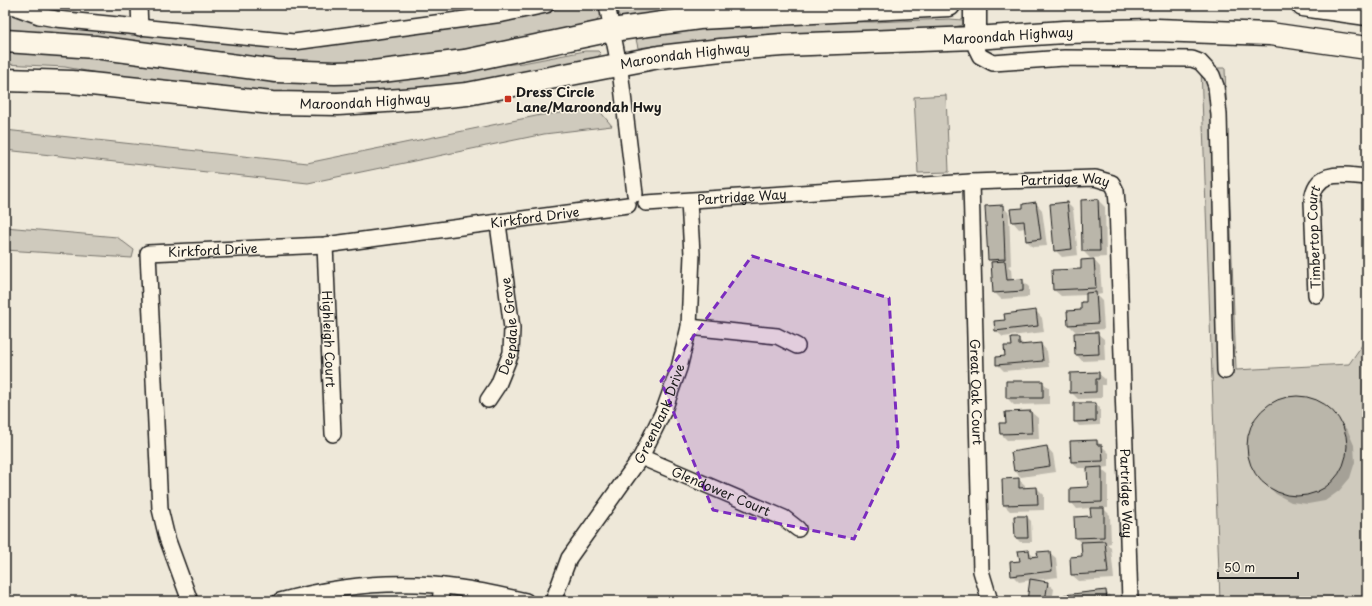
<svg xmlns="http://www.w3.org/2000/svg" width="1372" height="606" viewBox="0 0 1372 606" font-family="'Playpen Sans',sans-serif">
<style>
.green{fill:#cfcabd;stroke:#76736c}
.shadow{fill:#0003}
.building{fill:#bab6aa;stroke:#1c1c1c}
.lines{fill:none;stroke-linecap:round;stroke-linejoin:round}
.minor-casing{stroke:#1c1c1c;stroke-width:18}
.highway-casing{stroke:#1c1c1c;stroke-width:25}
.minor{stroke:#fcf5e5;stroke-width:15}
.highway{stroke:#fcf5e5;stroke-width:22}
.marked{fill:#7b2cbf;fill-opacity:0.2;stroke:#7b2cbf;stroke-width:3;stroke-dasharray:8 5;stroke-linejoin:round}
.poi-dot{fill:#c8321e;stroke:#fcf5e5;stroke-width:1.5}
.labels{text-anchor:middle;stroke-width:3;stroke-linejoin:round;paint-order:stroke}
.street-label{font-size:13px;fill:#1c1c1c;stroke:#fcf5e5}
.poi-label{font-size:13px;font-weight:bold;fill:#1c1c1c;stroke:#fcf5e5;text-anchor:start}
</style>
<rect width="100%" height="100%" fill="#eee8d9"/>
<filter id="ink" filterUnits="userSpaceOnUse"><feTurbulence type="fractalNoise" baseFrequency=".025" numOctaves="2"/><feDisplacementMap in="SourceGraphic" scale="8" xChannelSelector="R" yChannelSelector="G"/><feConvolveMatrix kernelMatrix="1 2 1 2 8 2 1 2 1" color-interpolation-filters="sRGB"/></filter>
<g filter="url(#ink)">
<path class="green" d="M573,5h24l3,2 1,7 -4,7 -8,5 -114,25 -106,13h-64l-300,-33v-21l298,38 221,-33z
M614,5h150l-136,15 -8,-3z
M950,19l13,1v5l-13,3 -252,13 -60,7 -2,-9 58,-12 137,-6 42,1z
M5,50h20l190,22 268,-5 40,-4 62,-12h13l3,3 -7,5 -75,20 -195,18 -168,-13 -91,-17 -60,-3z
M1201,68h24l11,302 113,-6 18,-26v263h-147z
M946,95l3,77 -31,1 -4,-76z
M598,109l14,17 -68,8 -236,49 -303,-33v-20l302,33 234,-48z
M5,227l112,10 17,13 -2,8 -127,-8z"/>
<path class="shadow" d="M1098,200l7,7 1,50 -16,1 -7,-7z
M1036,203l6,7 5,36 -14,1 -6,-6 -2,-13 -6,1 -6,-7 -2,-12 13,-1z
M1067,203l6,6 5,46 -16,2 -7,-7z
M1002,206l7,7 2,52 -3,1 3,3 1,12 10,-1 7,7v10l-28,2 -7,-7 -2,-30 -3,-2z
M1094,260l6,7 2,27 -5,1 5,5 2,29 -28,3 -7,-7 -1,-13 15,-1 4,-8v-8l-26,1 -7,-6z
M1036,311l6,7 2,14 -41,5 -7,-6 10,-10z
M1097,333l7,6 1,21 -23,1 -6,-7z
M1018,339l7,7 16,-2 6,7 2,16 -45,4 -7,-7 9,-7z
M1098,373l7,6v6h-3v13l-24,1 -7,-7z
M1007,382h35l7,6v16l-35,1 -7,-7z
M1302,397l15,4 12,8 19,22 6,14 1,17 -5,16 -11,13 -14,10 -17,3 -17,-2 -15,-8 -21,-21 -6,-16 -1,-17 4,-15 8,-12 12,-10 15,-5z
M1096,404l4,4v17l-21,1 -4,-5z
M1031,412l7,6 1,21 -32,1 -6,-6 6,-10 -1,-11z
M1097,441l12,12v14l-9,1 8,7v33h-5l7,7 1,28 -4,1 4,4 3,31 -35,2 -7,-6 11,-18 -1,-13 -6,-6 16,-21 -1,-9 -14,1 -6,-7 18,-14 -1,-20h-10l-6,-6z
M1047,447l6,7 3,18 -35,5 -6,-6 -3,-18z
M1018,479l7,6v4l12,-1 7,7v15l-34,1 -6,-6 -1,-25z
M1027,517l4,4 1,21h-12l-4,-4z
M1029,551l6,6 14,-5 7,6 2,19 -23,3 12,3 7,6 -2,12h-24l3,-21 -12,2 -7,-7z
M1105,591l7,7v3h-46z"/>
<path class="building" d="M1098,199l2,52h-18l-1,-51z
M1036,202l5,37 -15,2 -2,-20 -12,1 -2,-13 13,-1v-4z
M1067,202l5,47 -18,2 -4,-47z
M1003,205l2,54 -17,1 -3,-54z
M1094,259l2,29 -43,2 -1,-20 29,-1v-9z
M1005,261l2,19 16,-1v12l-30,2 -2,-31z
M1096,292l2,31 -30,2 -1,-14 14,-1v-8h5v-9z
M1036,310l2,16 -43,5 -1,-10 11,-1 -1,-6z
M1098,332l1,22 -24,1 -1,-22z
M1011,338h8v7l22,-2 2,18 -47,4v-8l9,-1 -1,-10h8z
M1099,372v7h-3v13l-26,1v-20z
M1006,381h37v17h-37z
M1247 446a50 50 0 1 1 100 0a50 50 0 1 1-100 0Z
M1074,403h22v18l-22,1z
M1031,411l1,22 -32,1 -1,-11h7l-1,-11z
M1097,440v5h5l1,16 -32,1 -1,-21z
M1047,446l3,20 -36,5 -3,-19z
M1102,467v35l-32,1v-15l18,-1 -1,-19z
M1019,478v10l18,-1 1,17 -35,1 -1,-26z
M1090,508h14v29l-29,1 -1,-21 17,-1z
M1014,516h13l1,22h-13z
M1105,541l3,32 -37,2 -1,-18 12,-1 -1,-14z
M1029,550l1,7 8,-1 -1,-4 13,-1 2,20 -41,5 -1,-14 10,-1 -2,-10z
M1030,579l18,3 -3,19h-18z
M1106,590l1,11h-42l-1,-6z"/>
<g class="lines">
<defs>
<g id="minor">
<path d="M9,5l30,11 17,3 238,23 209,-28 43,-9"/>
<path d="M139,5l1,23"/>
<path d="M607,5l13,65 15,124"/>
<path d="M975,38l1,10 4,8 13,7 71,-5 128,1 8,3 12,13 4,11 3,29 6,256"/>
<path id="s1" d="M971,182l10,389 9,30"/>
<path id="s2" d="M646,203l325,-21 124,-4 17,5 4,8 1,12 13,398"/>
<path id="s3" d="M325,245l8,189"/>
<path id="s4" d="M1316,295l-4,-94c3,-33 31,-26 55,-24"/>
<path d="M689,327l88,9 20,10"/>
<path id="s5" d="M488,400l10,-15 13,-32 1,-25 -14,-104"/>
<path id="s6" d="M641,457l143,61 14,11"/>
<path id="s7" d="M190,601l-23,-63 -7,-29 -12,-256 177,-8 303,-40"/>
<path d="M280,601c58,-16 120,-22 180,-13 22,3 44,8 66,13"/>
<path d="M440,601l2,-15"/>
<path id="s8" d="M553,601l16,-43 72,-101 23,-47 15,-42 10,-41 3,-73 -3,-53"/>
</g>
<g id="highway">
<path d="M975,5v33"/>
<path d="M1303,5l64,9"/>
<path d="M5,41l90,6 181,24 59,2 38,-1 92,-11 147,-31 87,-12 250,-13"/>
<path id="s9" d="M5,80l67,2 200,21 66,1 79,-5 50,-5 192,-37 62,-7 61,-5 193,-7 89,-6 92,-2 114,4 97,14"/>
</g>
</defs>
<use href="#minor" class="minor-casing"/>
<use href="#highway" class="highway-casing"/>
<use href="#minor" class="minor"/>
<use href="#highway" class="highway"/>
</g>
</g>
<path class="marked" d="M752,256l137,42 9,149 -44,92 -141,-29 -52,-129z"/>
<rect class="poi-dot" x="504" y="95" width="8" height="8" rx="2"/>
<g class="labels">
<g class="street-label">
<text dy="5" stroke="none"><textPath href="#s9" startOffset="1009">Maroondah Highway</textPath></text>
<text dy="5" stroke="none"><textPath href="#s9" startOffset="685">Maroondah Highway</textPath></text>
<text dy="5" stroke="none"><textPath href="#s9" startOffset="361">Maroondah Highway</textPath></text>
<text dy="5" stroke="none"><textPath href="#s2" startOffset="420">Partridge Way</textPath></text>
<text dy="5" stroke="none"><textPath href="#s2" startOffset="96">Partridge Way</textPath></text>
<text dy="5" stroke="none"><textPath href="#s7" startOffset="742">Kirkford Drive</textPath></text>
<text dy="5" stroke="none"><textPath href="#s4" startOffset="58">Timbertop Court</textPath></text>
<text dy="5" stroke="none"><textPath href="#s7" startOffset="418">Kirkford Drive</textPath></text>
<text dy="5" stroke="none"><textPath href="#s5" startOffset="79">Deepdale Grove</textPath></text>
<text dy="5" stroke="none"><textPath href="#s3" startOffset="94">Highleigh Court</textPath></text>
<text dy="5" stroke="none"><textPath href="#s1" startOffset="210">Great Oak Court</textPath></text>
<text dy="5" stroke="none"><textPath href="#s8" startOffset="217">Greenbank Drive</textPath></text>
<text dy="5" stroke="none"><textPath href="#s6" startOffset="87">Glendower Court</textPath></text>
<text dy="5" stroke="none"><textPath href="#s2" startOffset="779">Partridge Way</textPath></text>
</g>
<g class="poi-label">
<text x="516" y="97">Dress Circle<tspan x="516" dy="15">Lane/Maroondah Hwy</tspan></text>
</g>
</g>
<rect width="1372" height="606" fill="none" stroke="#fcf5e5" stroke-width="20"/>
<rect x="10" y="10" width="1352" height="586" fill="none" stroke="#1c1c1c" stroke-width="1.5" filter="url(#ink)"/>
<path d="M1218 572v6h80v-6" fill="none" stroke="#1c1c1c" stroke-width="2"/>
<text x="1224" y="572" font-size="12" fill="#1c1c1c" stroke="#fcf5e5" stroke-width="3" paint-order="stroke">50 m</text>
</svg>
